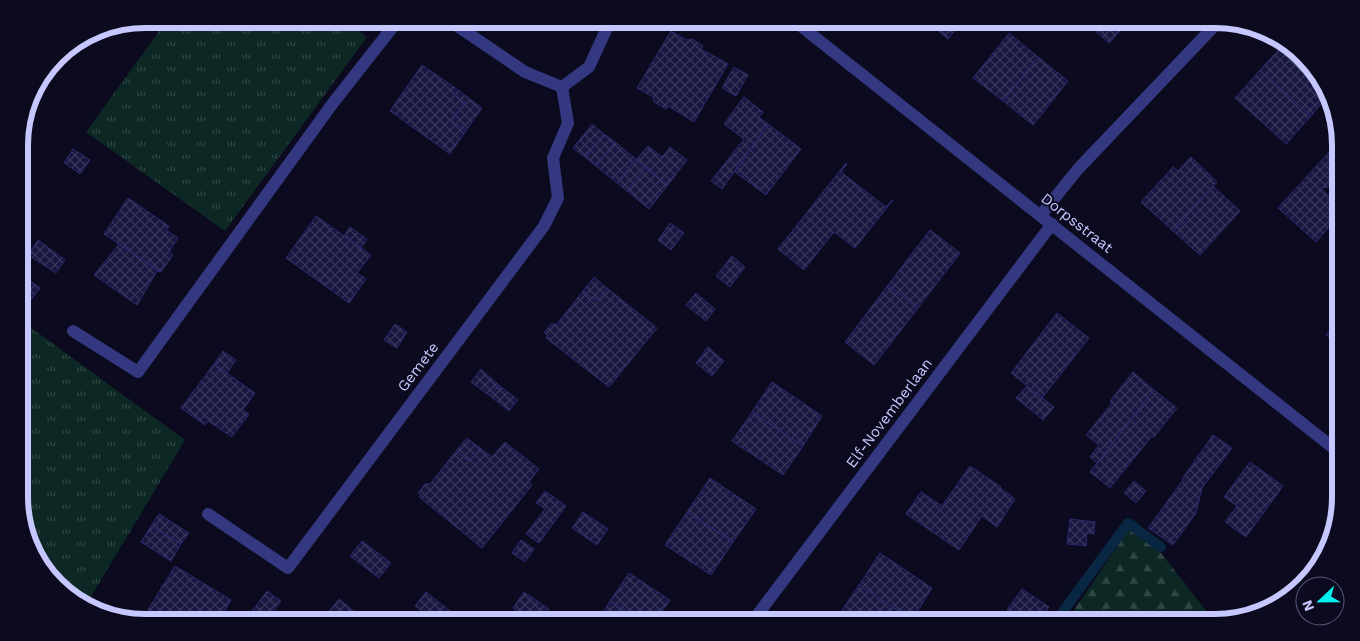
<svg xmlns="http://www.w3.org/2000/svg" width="1360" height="641" viewBox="0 0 1360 641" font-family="'Work Sans',sans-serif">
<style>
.grass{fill:url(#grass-tufts)}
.forest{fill:url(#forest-firs)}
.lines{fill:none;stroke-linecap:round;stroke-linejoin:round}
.stream{stroke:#092643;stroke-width:10}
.building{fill:url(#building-cross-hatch);stroke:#2c266d}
.minor{stroke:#333880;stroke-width:12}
.labels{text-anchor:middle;stroke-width:4;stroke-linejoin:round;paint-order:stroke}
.street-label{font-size:15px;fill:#c7c7ff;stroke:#0c0a1e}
.rim{fill:none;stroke:#c7c7ff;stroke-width:6}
</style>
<defs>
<pattern id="grass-tufts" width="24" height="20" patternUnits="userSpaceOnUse" patternTransform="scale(1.25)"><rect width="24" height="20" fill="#0d2824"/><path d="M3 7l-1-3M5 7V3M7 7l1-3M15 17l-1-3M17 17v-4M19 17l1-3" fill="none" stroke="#2f4645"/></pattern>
<pattern id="forest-firs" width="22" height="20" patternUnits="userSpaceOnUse" patternTransform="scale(1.25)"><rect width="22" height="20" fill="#0d2824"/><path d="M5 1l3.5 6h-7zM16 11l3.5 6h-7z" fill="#2f4645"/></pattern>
<pattern id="building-cross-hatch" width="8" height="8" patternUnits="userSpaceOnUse" patternTransform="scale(1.25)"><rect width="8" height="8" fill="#191640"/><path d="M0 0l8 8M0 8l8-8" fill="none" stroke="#39365d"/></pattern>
</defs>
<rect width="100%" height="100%" fill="#0c0a1e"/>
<path class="grass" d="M168,19h175l24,18 -142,194 -139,-99z
M19,319l166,121 -99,165 -41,-32 -25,-60z"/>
<path class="forest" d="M1135,520l80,102h-149z"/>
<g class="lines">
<path class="stream" d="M1055,622l73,-99 33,24"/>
</g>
<path class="building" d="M928,19h36l-16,20 -22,-18z
M1082,19h49l-22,24z
M671,31l16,9 5,-1 11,7 -2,3 27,15 -34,58 -26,-16 -2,3 -12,-7 -1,-5 -16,-9z
M1009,33l29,24 -35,44 -30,-23z
M1284,44l31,24 12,29 -16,19 -51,-46z
M1038,57l30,24 -35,44 -30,-24z
M422,65l32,22 -3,5 14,10 -13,19 14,10 -16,23 -60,-43z
M734,67l14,8 -12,21 -14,-8z
M1260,70l51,46 -25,28 -51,-46z
M454,87l28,21 -16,23 -14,-10 13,-19 -14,-10z
M744,97l19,15 -4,5 9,7 -46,65 -11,-8 33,-42 -20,-15z
M592,124l12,10 -19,23 -12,-9z
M768,124l33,25 -35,46 -31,-23z
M604,134l11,8 -19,24 -11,-9z
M1340,140v42l-1,-1 -5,6 -13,1 19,19v8l-24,27 -38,-34z
M615,142l21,17 -19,24 -21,-17z
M648,146l14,11 8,-10 17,13 -19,25 -32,-25z
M73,149l17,11 -10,14 -16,-11z
M1191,157l26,25 -44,49 -32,-29 32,-35 5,4z
M636,159l10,8 -19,24 -10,-8z
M846,163l1,1 -6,8 45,35 6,-7h1l-38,48 -21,-16 -30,38 -26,-21z
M646,167l22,18 -19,24 -22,-18z
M1213,186l27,25 -40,44 -27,-24z
M128,198l41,28 -3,4 12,8 -9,14 4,3 -12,17 -57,-38z
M316,216l55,39 -14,18 9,6 -17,24 -63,-45z
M670,223l14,10 -13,17 -13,-10z
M350,227l17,12 -6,9 -17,-12z
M930,230l30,23 -42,55 -30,-23z
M38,240l27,20 -9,13 -28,-18z
M119,244l42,28 -4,-1 -20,34 -43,-30z
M732,256l13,11 -15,20 -14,-11z
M19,272l21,16 -17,22 -4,-3z
M594,277l13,11 -8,11h-6l-10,-8z
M888,285l30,23 -44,57 -29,-23z
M607,288l50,40 -48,59 -63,-49 2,-3 -4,-2 7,-9h6l26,-33 10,8h6z
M696,293l19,16 -9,12 -20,-16z
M1341,305v42l-15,-12 14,-16 -6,-6z
M1057,313l32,25 -47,60 -31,-25z
M395,324l12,8 -10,16 -13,-8z
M708,347l16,14 -12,15 -16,-13z
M223,351l13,9 -9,13 -13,-9z
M214,364l41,29 -12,17 6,4 -17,23 -24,-16 -3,4 -24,-17z
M481,369l18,16 -9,11 -19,-14z
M1133,372l21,18 -57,73 -7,-6 9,-12 -13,-10 26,-32 -2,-2z
M772,382l50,34 -19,30 -51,-34z
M499,385l19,15 -9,11 -19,-15z
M1027,386l27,21 -11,13 -27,-22z
M1154,390l23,18 -23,29 -2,-1 -42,52 -20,-16z
M752,412l51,34 -20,29 -51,-34z
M1213,435l19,13 -30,40 -6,25 -23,32 -25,-17 35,-48 -1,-1z
M467,438l13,10 -8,11h-6l-10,-8z
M505,442l34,27 -10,13 3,3 -50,63 -63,-51 2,-2 -3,-2 7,-9h5l26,-33 10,8h6l8,-11 12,9z
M1250,462l33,24 -37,51 -21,-15 12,-16 -13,-9z
M970,466l31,21 -1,1 15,11 -18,28 -15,-11 -23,34 -53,-36 15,-22 21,14z
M710,478l46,31 -23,33 -46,-30z
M1134,481l12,10 -10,12 -12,-10z
M545,491l21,15 -27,37 -13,-9 19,-25 -9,-6z
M583,512l25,17 -11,16 -25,-17z
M687,512l46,30 -22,33 -46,-30z
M159,514l30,19 -8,11 -30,-18z
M1070,519l25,3 -1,12 -7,-1 -1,13 -19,-2z
M151,526l30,18 -10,17 -30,-19z
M521,540l13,9 -9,13 -13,-9z
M362,541l29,22 -12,15 -29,-22z
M880,553l52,35 -20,32 -53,-35z
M175,566l56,34 -9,16v6l-81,-1z
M629,573l41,27 -15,22h-14l-31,-21z
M859,585l53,35 3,2h-68l-9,-6z
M1022,589l27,18 -10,15h-14l-18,-12z
M267,591l14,10 -16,21h-21z
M426,592l24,19 -9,11h-5l-21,-16z
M524,592l25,17 -9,13h-7l-20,-14z
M339,599l16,13 -7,10h-13l-9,-7z
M610,601l31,21h-44z
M355,612l13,10h-20z
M326,615l9,7h-14z"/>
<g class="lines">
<path class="minor" d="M447,19l78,53 37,15 27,-20 22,-48
M792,19l549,435
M1041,215l37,-46 142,-149
M73,331l65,41 195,-269 66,-84
M208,514l80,54 256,-342 14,-28 -5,-40 15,-35 -6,-36
M752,622l300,-398"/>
</g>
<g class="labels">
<g class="street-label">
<text transform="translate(1077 223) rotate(38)" y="5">Dorpsstraat</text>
<text transform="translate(418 367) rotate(-53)" y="5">Gemete</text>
<text transform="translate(889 413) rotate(-53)" y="5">Elf-Novemberlaan</text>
</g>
</g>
<path d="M0 0H1360V641H0ZM145 28H1215A117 117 0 0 1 1332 145V497A117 117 0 0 1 1215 614H145A117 117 0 0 1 28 497V145A117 117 0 0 1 145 28Z" fill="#0c0a1e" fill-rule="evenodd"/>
<path class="rim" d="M145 28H1215A117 117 0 0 1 1332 145V497A117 117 0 0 1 1215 614H145A117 117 0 0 1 28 497V145A117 117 0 0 1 145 28Z"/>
<g transform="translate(1320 601) rotate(248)"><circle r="24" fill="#0c0a1e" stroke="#575678"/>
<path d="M0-4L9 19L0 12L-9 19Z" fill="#00f2f0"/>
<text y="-8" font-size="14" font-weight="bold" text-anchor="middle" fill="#c7c7ff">N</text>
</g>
</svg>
